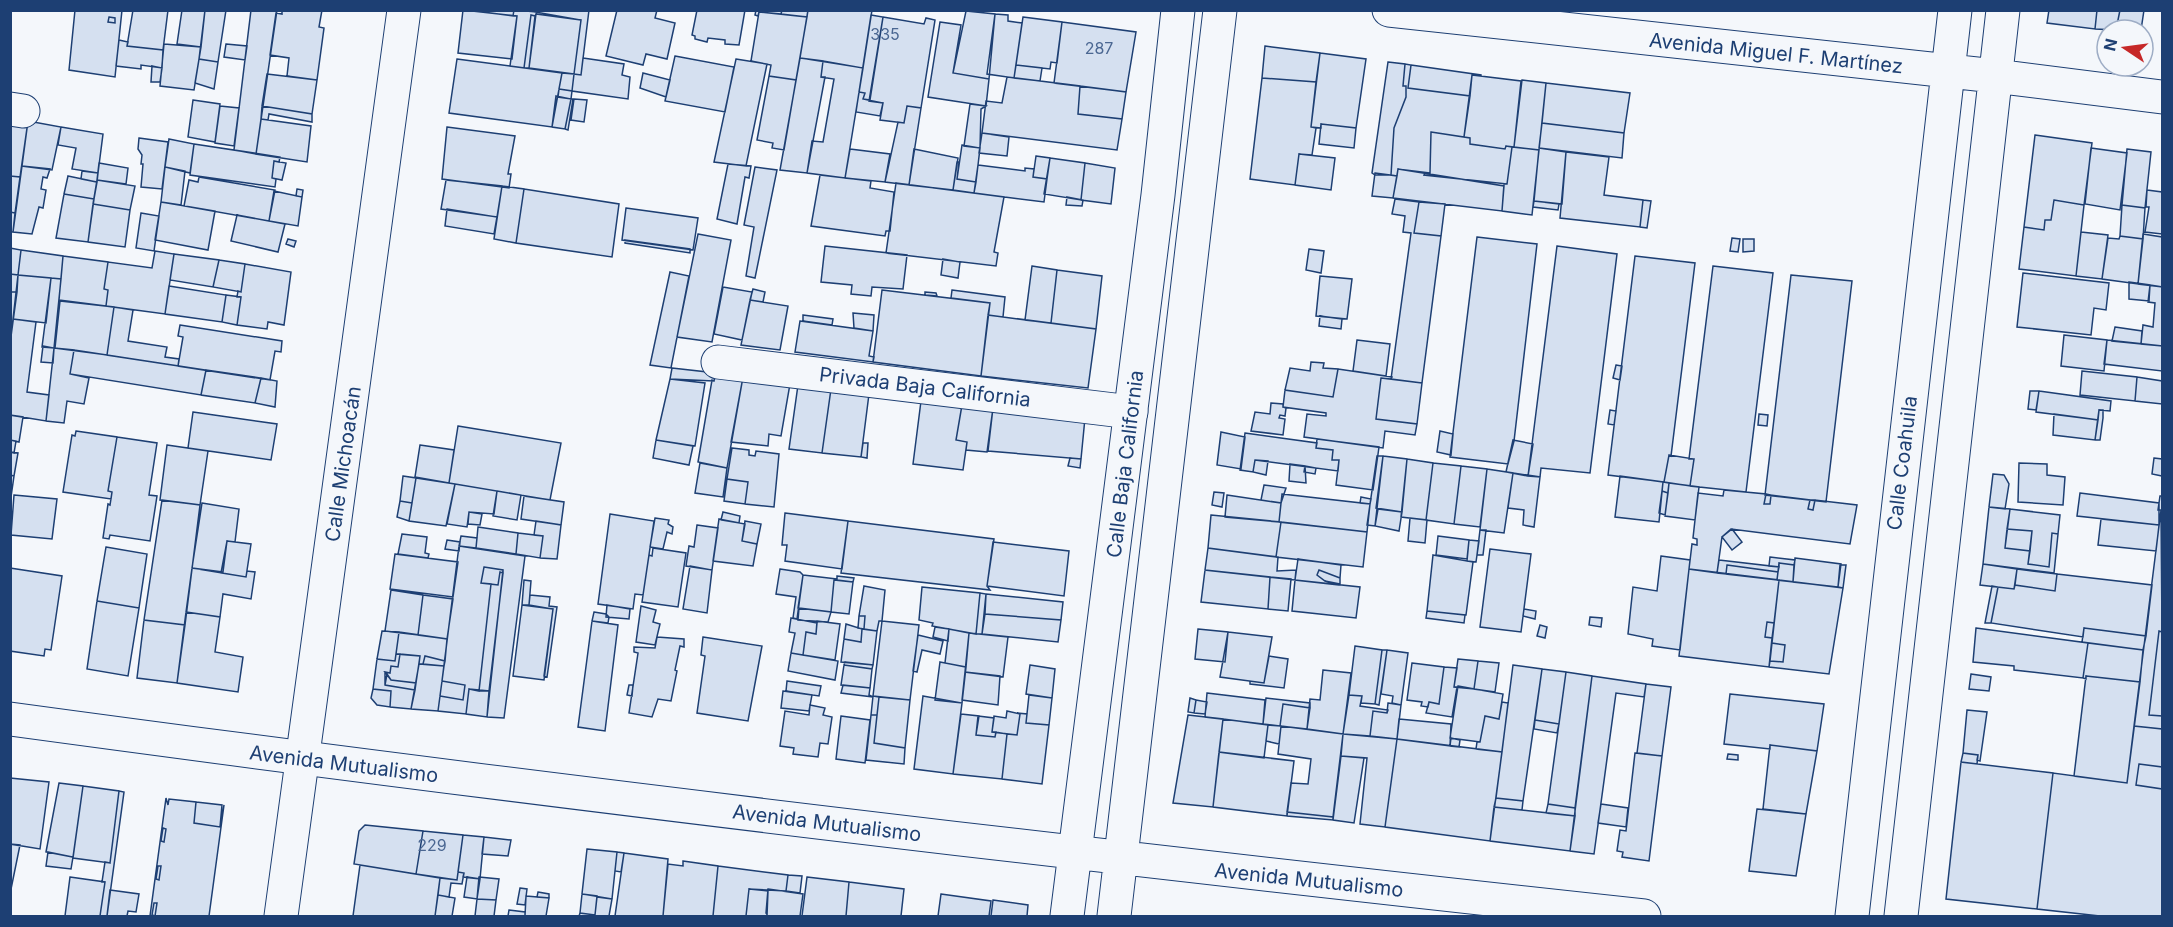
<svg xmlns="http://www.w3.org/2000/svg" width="2173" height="927" viewBox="0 0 2173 927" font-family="Inter,sans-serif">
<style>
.building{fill:#d5e0f0;stroke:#1d3f73;stroke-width:1.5;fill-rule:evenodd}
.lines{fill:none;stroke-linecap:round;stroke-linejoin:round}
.street-casing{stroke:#1d3f73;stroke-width:35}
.secondary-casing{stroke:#1d3f73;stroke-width:35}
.street{stroke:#f4f7fb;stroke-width:33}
.secondary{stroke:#f4f7fb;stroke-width:33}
.labels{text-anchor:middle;stroke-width:4.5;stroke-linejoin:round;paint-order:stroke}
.number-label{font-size:16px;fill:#4b6792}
.street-label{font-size:20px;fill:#1d3f73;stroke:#f4f7fb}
</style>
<rect width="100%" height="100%" fill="#f4f7fb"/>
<path class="building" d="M75,10h47l-7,67 -46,-7zM109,17l6,1v5l-7,-1z
M133,10h35l-5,40 -36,-4z
M182,10h23l-4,37 -24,-3z
M205,10h21l-8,52 -19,-3z
M251,10h26l-21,144 -22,-4z
M282,10h40l-3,17 5,1 -7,52 -30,-4 2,-18 -19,-3 6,-42 6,1z
M463,10l54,6 -5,43 -54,-6z
M468,10h46l-1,6z
M514,10l23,2 -2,4 -4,-1 -7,53 -14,-2 7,-50h-4z
M524,10h65l-8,65 -7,-1 7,-54z
M617,10h40l-2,8 20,5 -8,36 -21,-5 -3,11 -37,-9z
M697,10h48l-6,35 -14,-1v-4l-17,-2 -1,4 -12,-3v-3l-3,-1z
M756,10h26l-1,4 -22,-2 -1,4 -3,-1z
M782,10h26l-1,7 -26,-3z
M808,10h64l-9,58 -63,-10z
M2049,10h48l-2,19 -48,-6z
M2097,10h23l-4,20 -21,-1z
M2120,10h24l-3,20h-25z
M966,11l29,3 -6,65 -36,-6z
M759,12l48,5 -11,63 -27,-4 2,-11 -20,-4z
M536,14l45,6 -7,54 -45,-6z
M995,14l13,1v6l14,2 -8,55 -27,-4z
M531,15l4,1 -6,52h-5z
M871,15l12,2 -13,83 -7,-1 2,-6 -6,-1z
M109,17l6,1v5l-7,-1z
M883,17l41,7 2,-6 9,2 -14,88 -14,-2 -3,17 -24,-3 3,-17 -14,-2z
M1023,17l39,5 -5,41 -6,-1 -1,7 -34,-4z
M940,22l21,3 -8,48 36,6 -3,27 -58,-9z
M1062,22l74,10 -10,60 -72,-9z
M119,40l9,2 -1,4 36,4 -1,18 -21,-3v4l-25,-3z
M164,44l37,3 -7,43 -34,-4z
M226,44l21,2 -2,14 -21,-3z
M1265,46l55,7 -4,29 -54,-4z
M1320,53l46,6 -10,69 -35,-4v4l-10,-1z
M675,56l59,11 -9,45 -60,-11z
M583,58l41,6 -2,11 8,2 -2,22 -56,-8 2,-17 7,1z
M800,58l23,3 -2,16h4l-18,96 -27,-3z
M199,59l19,3 -4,27 -19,-6z
M457,59l105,14 -10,54 -103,-14z
M736,59l31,5 -21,102 -32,-4z
M823,61l40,7 -18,110 -38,-5 5,-32 11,1 11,-63 -13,-2z
M1388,62l17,2 -2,22h3v11l-12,31 -3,47h-16l-3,-2z
M1405,64l6,1 -3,23 62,8 -6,41 -33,-5 -1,41 -32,-4 -1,7 -6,-1 3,-47 12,-31v-11h-3z
M1016,65l26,3 -2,13 -26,-3z
M1411,65l70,10v1l-9,-1 -2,21 -62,-8z
M152,66l10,2 -2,14h-9z
M562,73l12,1 -2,17 -13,-2z
M643,73l27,7 -4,17 -26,-9z
M267,74l50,6 -5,34 -50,-8z
M1472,75l49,6 -7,66 -8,-1 -1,3 -35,-5v-6l-6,-1z
M769,76l27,4 -12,70 -12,-2 1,-5 -16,-3z
M1007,77l73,9 -2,28 44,5 -5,31 -135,-17 4,-32 16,2z
M1262,78l54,4 -5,45 5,1 -4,27 -13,-1 -4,31 -45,-6z
M1522,80l24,3 -7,67 -25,-3z
M1546,83l84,10 -6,40 -82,-10z
M1080,86l46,6 -4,27 -44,-5z
M559,89l13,2 -1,8 -13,-2z
M859,92l6,1 -2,6 20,4 -3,13 -24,-4z
M556,96l15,3 -6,30 -13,-2z
M571,99h2l-5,31 -3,-1z
M574,99l13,1 -3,22 -13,-2z
M193,100l27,4 -5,38 -27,-5z
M970,104l16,2 -5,3 -1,39 -16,-2z
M220,106l19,2 -5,38 -19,-3z
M262,106l50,8v8l-43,-8 -1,6 -7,-1z
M907,106l14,2 -12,77 -24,-3 13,-60 6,1z
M10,118l18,3 -8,56 -10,-1z
M261,119l50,7 -4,36 -51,-8z
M28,121l33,6 -9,43 -30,-4z
M1542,123l82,10 -2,25 -83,-10z
M1321,124l35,4 -2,20 -35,-4z
M61,127l42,7 -5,39 -26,-4 4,-21 -18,-3z
M447,127l68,9 -7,38h3l-2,14 -67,-9z
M1431,132l39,6v6l35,5 1,-3 6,1 -5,37 -83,-9 1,-2h5z
M982,133l27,4 -2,19 -28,-3z
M2035,135l57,8 -8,62 -30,-5 -3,20h-6l-1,10 -20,-3z
M139,138l29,4 -6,47 -21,-2 2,-23h-2l1,-9 -4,-6z
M169,139l25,5 -4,29 -25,-6z
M194,144l86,13 -1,5 -5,-1 -2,17 4,1 -1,8 -85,-12z
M962,145l18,3 -4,34 -19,-3z
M1512,147l27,3 -7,65 -30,-4 2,-27h3z
M1539,148l27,4 -4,52 -28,-3z
M2091,148l36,5 -7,57 -35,-6z
M850,149l40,5 -5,28 -40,-4z
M914,149l44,9 -5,32 -44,-5z
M2127,149l24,3 -6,56 -23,-3z
M1566,152l43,5 -5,38 39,5 -3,27 -80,-9z
M1299,154l36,4 -4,32 -36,-5z
M1036,156l14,2 -3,21 -14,-2z
M1050,158l35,5 -4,37 -37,-6z
M274,161l12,2 -4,17 -10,-2z
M957,162h2l-2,17 19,3 -2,11 -21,-3z
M99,163l29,5 -2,16 -29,-4z
M1085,163l30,5 -4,36 -30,-4z
M728,164l23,2 -2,12 -4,-1 -8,47 -20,-5z
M978,165l47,6v-3l9,1 -1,8 14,2 -3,23 -70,-9z
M22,166l28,3 -3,9 -4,-1 -2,12 5,1 -3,18 -4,-1 -7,27 -19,-2z
M165,167l20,4 -4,34 -20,-3z
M755,167l22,3 -22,108 -9,-2 8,-49 -10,-2z
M1398,169l106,17 -2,25 -109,-13z
M82,171l16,2 -1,9 -16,-3z
M1375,173l22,3 -4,22 -21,-2z
M820,175l51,6 -1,7 24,4 -4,39h-4l-1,5 -74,-10z
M10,176l10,1 -5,36 -5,-1z
M68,176l29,6 -3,17 -30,-5z
M199,177l76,13 -6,31 -85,-15 5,-26 9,2z
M97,180l38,6 -5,24 -37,-6z
M446,180l56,6 -5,31 -56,-8z
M896,183l108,14 -10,55 4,1 -2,13 -110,-13z
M502,186l22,3 -8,54 -22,-4z
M297,189l6,1 -1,7 -6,-1z
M524,189l95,15 -7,53 -96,-14z
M2147,190l15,2v42l-17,-2 4,-25h-3z
M274,191l28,6 -4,29 -29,-5z
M64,194l30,5 -6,43 -32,-4z
M1067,197l16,3 -1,6 -16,-1z
M1395,199l24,3 -5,31 27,3 -19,147 -31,-4 20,-146 -8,-1 2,-16 -13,-2z
M1643,200l8,1 -4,27 -7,-1z
M2054,200l30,5 -8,71 -57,-7 5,-42 20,3 1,-10h6z
M1534,201l25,3 -1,6 -25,-3z
M161,202l54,9 -7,39 -53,-10z
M1419,202l26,2 -4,32 -27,-3z
M93,204l37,6 -5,37 -37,-5z
M2122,205l23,3 -2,31 -23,-3z
M626,208l72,10 -5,32 -71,-10z
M447,209l50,8 -3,17 -49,-8z
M10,212l5,1 -2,19h-3z
M141,213l18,3 -5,35 -18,-3z
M237,215l48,9 -7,28 -47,-11z
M2081,232l27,3 -6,44 -26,-3z
M698,234l33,6 -19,102 -35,-5z
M2143,234l19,3v50l-24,-3z
M2120,236l23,3 -5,45 -36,-5 6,-41 11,1z
M1477,237l60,7 -23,197 -6,23 -58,-7z
M1732,238l8,1 -2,13 -8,-1z
M288,239l8,2 -2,6 -8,-3z
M1743,239h11v12l-11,1z
M625,240l65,9v4l-65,-10z
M825,246l82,9 -4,34 -31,-2 -1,9 -20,-2 1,-9 -31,-3z
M1557,246l60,8 -27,219 -49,-5 -1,9 -12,-1z
M10,248l11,2 -3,25 -8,-1z
M1309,249l15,2 -3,22 -15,-3z
M21,250l42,6 -2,23 -43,-4z
M155,251l19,3 -9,60 -59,-8 2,-16 -4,-1 4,-27 44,6z
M174,254l45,6 -6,27 -43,-7z
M63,256l45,6 -4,27 4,1 -2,16 -47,-6z
M1635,256l60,7 -24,193 -2,-1 -5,27 -56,-7z
M943,259l17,3 -2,16 -17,-3z
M219,260l26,4 -4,28 -28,-5z
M245,264l46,8 -7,53 -16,-3 -1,7 -30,-4 4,-28h-4l1,-6 3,1z
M1032,266l25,4 -6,53 -26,-3z
M1713,266l60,7 -27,219 -56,-6 4,-27h-5z
M1057,270l45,6 -6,53 -45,-6z
M670,272l19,4 -18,92 -21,-3z
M2023,273l86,10 -3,27 -12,-2 -3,27 -74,-8z
M10,274l8,1 -1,17h-7z
M18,275l33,3 -5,45 -33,-4z
M1791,275l61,6 -26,221 -61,-7z
M1320,276l32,3 -5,40 -31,-3z
M51,278l10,1 -7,69 -12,-1z
M2129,282l21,3 -1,16 -20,-2z
M2150,285l12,2v59l-21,-2 2,-19 10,2 2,-24 -7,-1z
M169,286l57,9 -4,27 -57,-8z
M723,287l29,5 -10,48 -28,-6z
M753,289l12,3 -2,10 -13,-2z
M882,290l108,13 -9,73 -108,-14z
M952,290l53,7 -2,20 -15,-2 2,-12 -39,-5z
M10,292h7l-7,52z
M925,292l11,1 1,3 -12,-1z
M226,295l15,2 -4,28 -15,-3z
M750,300l38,6 -8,44 -39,-5z
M60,301l54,6 -7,48 -52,-7z
M114,307l19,3 -5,31 39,6 -2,10 14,2 -1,7 -71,-11z
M853,313l21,2 -1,16 -19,-3z
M803,315l30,4 -1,6 -29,-4z
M988,315l108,14 -8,59 -107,-12z
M1320,316l22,3 -1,10 -22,-3z
M13,319l23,3 -9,70 22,3 -3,26 -36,-6v-71z
M800,321l73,10 -4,25 5,1 -1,5 -78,-10z
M180,325l102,16 -1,11 -6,-1 -5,29 -92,-14 5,-29 -5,-1z
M2115,327l27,4 -1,13 -29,-3z
M2064,335l43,5 -3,31 -43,-5z
M1357,340l33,4 -4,32 -33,-5z
M2107,340l55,6v25l-58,-7z
M43,346l11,2 -1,15 -12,-1z
M54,348l20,2 -4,24 19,4 -5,26 -17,-3 -3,22 -18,-2z
M74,350l132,20 -5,25 -131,-21z
M1311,362l13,1 -1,5 15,1 -5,28 -48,-7 5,-22 20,3z
M1616,365l6,1 -2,14 -7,-2z
M672,368l44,5 -2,8 -44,-2z
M1338,369l54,8 -1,2 -10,-1 -5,41 41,5 -2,11 -30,-4 -2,17 -79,-11 3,-23 19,2v-3l-43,-6 2,-17 48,7z
M206,370l55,8 -6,25 -54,-8z
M2082,371l55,6 -2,24 -55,-6z
M716,373l27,4 -16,91 -29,-6 14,-82 2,1z
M743,377l47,7 -9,52 -12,-2 -1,12 -37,-4z
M2137,377l25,4v23l-27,-3z
M261,378l16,3 -2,26 -20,-4z
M1381,378l41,5 -5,41 -41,-5z
M670,379l35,4 -10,63 -39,-6z
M798,385l33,4 -9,64 -33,-4z
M831,389l38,5 -8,63 -39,-4z
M2030,391h9l-3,19 -8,-1z
M2039,391l72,10 -1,10 -11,-1 -1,10 -62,-8z
M921,401l41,4 -6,35 11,2 -4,28 -50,-6z
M1271,403l12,1v3l3,1 -1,8 -5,-1 -1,3 6,1 -2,16 -32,-4 4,-19 15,2z
M962,405l31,3 -6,44 -21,-2 1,-8 -11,-2z
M993,408l92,10 -4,41 -93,-8z
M1610,410l6,1 -2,14 -6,-1z
M2099,410h4v8l-3,22h-5z
M193,412l84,12 -6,36 -83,-12z
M1759,414l9,1 -1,11 -9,-1z
M2054,414l44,6 -3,20 -42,-5z
M10,415l13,2 -4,25 -9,-2z
M458,426l103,17 -11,57 -101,-17z
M76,431l41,6 -9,54 4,1 -1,7 -48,-7 9,-57 3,1z
M1440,431l13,3 -2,21 -14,-3z
M1221,432l24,5 -4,32 -24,-4z
M1245,433l72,10 -1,5 17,2 -1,10h7l-1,11 -83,-11 -2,12 -13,-2z
M117,437l40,6 -8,52 8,1 -7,45 -40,-6 -1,4 -6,-1 5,-34 2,1 2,-13 -4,-1z
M1317,439l62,8 -6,43 -37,-5 3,-25h-7l1,-10 -17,-2z
M10,440l6,1 -2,12 -4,-1z
M656,440l37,6 -4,19 -36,-7z
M1513,440l20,4 -5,32 -22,-4z
M863,443h5l-1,15 -6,-1z
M167,445l41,6 -8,54 -40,-5z
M420,445l34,5 -5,33 -34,-6z
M732,448l17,2v5l6,1 1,-5 23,3 -5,53 -29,-3 3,-22 -21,-3z
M10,452l8,1 -4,23 -4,-1z
M1669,455l25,4 -4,27 -26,-4z
M1377,456h6l-8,70 -8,-1z
M1383,456l24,3 -5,53 -26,-4z
M1070,458l11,1 -1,9 -12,-2z
M2154,458l8,1v17l-10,-2z
M1407,459l26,4 -7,57 -25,-3z
M1255,460l13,1 -2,14 -13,-3z
M700,463l27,5 -4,29 -28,-4z
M1433,463l28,3 -7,58 -28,-4z
M2019,463l28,1v11l18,2 -2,28 -45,-3z
M1290,464l15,2 1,17 -17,-2z
M1305,466l11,2 -1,6 -11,-2z
M1461,466l26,3 -7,58 -26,-3z
M1487,469l26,4 -9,60 -24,-3z
M1513,473l27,4 -6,50 -11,-2 1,-15 -16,-2z
M1993,474l11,1 5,9 -4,25 -16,-2z
M10,475l4,1 -4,28z
M403,476l13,2 -4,25 -12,-2z
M1620,476l43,6 -4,40 -44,-5z
M416,478l39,6 -9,42 -37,-5z
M727,479l21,3 -3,22 -21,-3z
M1663,482l6,1 -1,10 -6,-2z
M1669,483l30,4 -4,33 -30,-4z
M455,484l42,7 -3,23 -25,-2 -2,15 -20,-3z
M1264,485l22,3 -5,15 -20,-3z
M1724,490l42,4 -2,10h6l1,-9 39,5 -2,9 5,1 2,-10 42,5 -7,39 -119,-15 -9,8 -5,36 -28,-4 3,-25 5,1v-6l-4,-1 5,-45 25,3z
M497,491l24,4 -4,25 -24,-4z
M1662,491l6,2 -3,22 -6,-2z
M1214,492l10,1 -2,14 -10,-2z
M2080,493l79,10v22l-82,-9z
M1282,494l88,10 -3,28 -88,-10z
M1766,494l5,1 -1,9h-6z
M14,495l43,4 -5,40 -41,-4z
M1227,495l54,8 -2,19 -54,-5z
M524,496l40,6 -3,23 -40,-6z
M2160,496h2v14h-4z
M1361,497l10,2 -1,5 -10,-1z
M162,500l38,5 -15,120 -41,-5z
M1810,500h5l-2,10 -5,-1z
M400,501l12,2 -3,18 -12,-4z
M202,503l37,6 -4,33 -8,-1 -4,31 -31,-4z
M1989,507l21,2 -5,39 25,3 -2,13 21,3 3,-34 6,1 -4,39 -71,-9z
M1378,509l24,3 -3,19 -24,-5z
M2010,509l50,6 -2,19 -6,-1 -3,34 -21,-3 4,-33 -25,-2z
M2161,510l1,122 -3,-1 -10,84 13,1v13l-28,-3z
M469,512l13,2 -2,11 -12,-1z
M723,512l17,4 -1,7 -18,-3z
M785,513l63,8 -6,48 -57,-8 2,-16h-5z
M610,514l44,7 -11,74 -8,-1 -2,15 -35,-5z
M1211,515l70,7 -5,35 -68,-9z
M655,518l14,2 -1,4 5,3 -1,7 -5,-2 -4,17 -13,-2z
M1410,518l17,2 -2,23 -17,-2z
M719,519l26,5 -3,17 15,3 -4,22 -40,-5z
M2101,519l58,6 -3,26 -58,-6z
M536,521l25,4 -4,34 -17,-1 3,-22 -9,-1z
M745,521l16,3 -4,20 -15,-3z
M848,521l146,18 -7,47 3,4 -149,-17z
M1281,522l86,10 -4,35 -87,-10z
M697,525l21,3 -6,42 -26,-4 3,-20 5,1z
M478,527l40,6 -2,21 -40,-6z
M1732,529l10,13 -10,8 -10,-13z
M2007,529l25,2 -2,20 -25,-3z
M1480,530h6l-3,25h-6z
M518,533l25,3 -3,22 -24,-4z
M402,534l25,3 -2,16 4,1 -1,4 -30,-4z
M461,536l16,2 -1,10 -17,-2z
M1438,536l31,4 -2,19 -31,-4z
M447,540l13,2 -1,9 -14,-2z
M1469,540l10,1 -3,21 -9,-1z
M227,541l24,3 -5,33 -25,-4z
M993,542l76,9 -5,45 -77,-10z
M459,546l66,10 -21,162 -17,-1 16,-147 -19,-3 -3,16 10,1 -12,107 -10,-2 -3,25 -28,-3 2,-15 23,4 2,-15 -23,-4z
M106,547l41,7 -8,54 -42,-7z
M653,548l33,5 -8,54 -36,-5 7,-47 3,1z
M1208,548l70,9 -1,14 19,-1 -1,10 -90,-10z
M1490,549l41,5 -10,78 -41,-5z
M395,554l63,8 -5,35 -63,-8z
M1433,555l40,7 -7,53 -39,-4z
M1661,556l29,4 -10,90 -28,-4 1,-7 -25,-5 5,-47 24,4z
M1770,557l25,3 -1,5 -15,-2v4l-10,-1z
M1795,558l46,6 -3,23 -45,-5z
M1298,559l43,6 -1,13 -21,-8 -2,5 8,6 14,4 -44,-5z
M1719,560l60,7 -1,5 -51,-7 -1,9 -9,-1z
M1779,563l15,2 -1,17 -16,-2z
M1983,564l34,5 -3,20 -34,-4z
M1727,565l51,7 -1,8 -51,-6z
M1840,565h6l-3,23 -5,-1z
M690,566l22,4 -5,43 -24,-4z
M484,567l19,3v3l-3,-1 -2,13 -17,-2z
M10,568l52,8 -11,74 -6,-1 -1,7 -34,-5z
M192,568l54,9 1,-6 8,1 -4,27 -28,-5 -3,23 -34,-5z
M780,569l20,3 3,3 -6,44 -4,-1 3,-21 -20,-3z
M1689,569l90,11 -5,43 -7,-1 -2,15 7,1 -3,29 -90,-11z
M2017,569l40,5 -2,17 -40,-6z
M1205,570l65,7 -2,32 -67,-7z
M1319,570l21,8v6l-15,-3 -8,-6z
M500,572l3,1 -14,118h-10l12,-107 7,1z
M2057,574l95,11 -6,51 -62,-8 -1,9 -92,-14 7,-36 16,2 1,-4 40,6z
M803,575l34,4 -3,1 -3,32 -33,-4z
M837,576l17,2 -1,4 -16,-2z
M1270,577l21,2 -3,32 -20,-2z
M524,580l7,1 -2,24h-7z
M834,580l19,2 -4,32 -18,-2z
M1295,580l65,7 -4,31 -64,-7z
M1779,580l64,8 -14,86 -60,-7 1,-6 13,1 2,-17 -13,-2z
M864,586l21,4 -3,31h-3l-2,10 -13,-2 1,-13h-6z
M1992,586l6,1 -7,36h-6z
M922,587l58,6 -4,41 -44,-8 1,-3 -14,-3z
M391,590l32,5 -5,40 -33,-4z
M980,593l6,1 -4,40h-6z
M986,594l77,8 -2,18 -76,-6z
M423,595l30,4 -6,40 -29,-4z
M530,595l20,2 -1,9 8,1 -10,70 -3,-1 9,-67 -24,-4z
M97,601l42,7 -11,68 -41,-7z
M522,605l31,4 -9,71 -31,-4z
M607,605l23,4 -1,10 -23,-2z
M641,606l15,4 -3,12 7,2 -5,21 -19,-3z
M799,608l32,4 -3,10 -30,-2z
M1524,609l12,2 -1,8 -12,-3z
M1427,611l38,4 -1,8 -38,-5z
M186,612l34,5 -5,35 28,5 -5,35 -61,-9z
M594,612l12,2 3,3 -1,6 -16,-2z
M985,614l76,6 -3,22 -76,-8z
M859,616h6l-1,13 -6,-1z
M1590,617l12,1 -1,9 -12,-2z
M791,618l26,5 -1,11 -10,-2 -3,23 -12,-2 4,-20 -6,-1z
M144,620l41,5 -8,58 -40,-5z
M592,621l26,4 -13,106 -27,-4z
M817,621l23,3 -5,36 -32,-5 3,-23 10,2z
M882,621l37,4 -9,75 -37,-4z
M1767,622l7,1 -2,15 -7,-1z
M846,624l16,5 -1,13 -17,-3z
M1540,625l7,2 -2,11 -8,-2z
M935,627l14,2 -1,12 -15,-4z
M1976,628l112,15 -5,35 -69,-8v-4l-41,-4z
M2084,628l62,8 -3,14 -61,-8z
M862,629l15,2 -4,34 -32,-3 3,-23 17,3z
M949,629l20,4 -3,34 -21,-4z
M1198,629l30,3 -3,30 -30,-3z
M382,631l17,1 -4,29 -18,-2z
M2159,631l3,1v84l-13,-1z
M399,632l48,7 -2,22 -20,-5 -2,8h-4l1,-8 -24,-2z
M1228,632l44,5 -8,46 -44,-6z
M969,633l39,4 -5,40 -38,-5z
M918,635l25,6 -3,13 -18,-4 -5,22 -4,-1z
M657,637l27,2v8l-4,-1 -5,24 2,1 -6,30 -13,-2 -6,18 -23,-4 9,-60 -4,-1v-5l21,1z
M703,637l59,9 -14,75 -51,-8 8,-57 -4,-1z
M1772,643l13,2 -2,17 -13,-1z
M2088,643l55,7 -3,32 -54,-6v3l-3,-1z
M1355,646l27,4 -7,54 -14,-1 1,-7 -13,-1z
M1382,650h5l-8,55 -4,-1z
M1387,650l21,3 -7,52 -9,-2 1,-7 -12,-2z
M791,653l47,8 -3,19 -47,-9z
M396,654h4l-2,13 -7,-1 -1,7 -5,-1v13l30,5 -4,19 -21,-2 1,-16 -18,-2 4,-30 18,2z
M400,654l20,2 -4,27 -25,-3 -6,-8 5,1 1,-7 7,1z
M425,656l20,5 -1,5 -21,-2z
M1269,656l19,3 -4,29 -34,-4v-3l14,2z
M1458,659l20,2 -4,28 -20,-2z
M1478,661l21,2 -4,29 -21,-3z
M845,662l28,3 -1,4 -28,-4z
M940,662l26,5 -4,36 -27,-3z
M1412,663l32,4 -5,37 -10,-2 -1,5 -7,-1 1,-4 -15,-2z
M419,664l25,2 -6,45 -27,-2z
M844,665l28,4 -2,19 -29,-3z
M1030,665l25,4 -3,29 -26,-4z
M1513,665l29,4 -19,132 -27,-3z
M1444,667l13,1 -3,19h3l-5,30 -26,-4 3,-11 10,2z
M1542,669l24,3 -7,52 -24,-4z
M1323,670l28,3 -8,61 -36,-5 3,-30 10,1z
M965,672l35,4 -2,29 -36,-5z
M1566,672l26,4 -17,132 -27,-4z
M387,674l4,6 25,3 -1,7 -30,-5z
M1971,674l20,3 -2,14 -20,-2z
M1592,676l54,8 -2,13 -28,-4 -22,161 -24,-3z
M2086,676l54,6 -13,101 -53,-7z
M442,681l23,4 -2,15 -23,-4z
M787,681l34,5 -2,10 -33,-5z
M1646,684l25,3 -9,69 -25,-3z
M629,685h4l-1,11 -5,-1z
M843,685l27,3 -1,7 4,2 -32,-4z
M1458,686l45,8 -4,25 -14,-3 -5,26 -30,-4z
M373,689l18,2 -1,16 -13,-2 -6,-7z
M469,689l20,2 -2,26 -21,-3z
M783,691l29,4 -3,16 -28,-3z
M1207,693l58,7 -2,24 -58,-7z
M1730,694l94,10 -7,47 -47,-6v4l-46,-5z
M1029,695l23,3 -3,27 -23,-2z
M1349,695l13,1 -2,10 28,4 -1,3 -14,-2 -3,25 -27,-2z
M873,696l6,1 -2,18h-6z
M923,696l39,7 -9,71 -39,-5z
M879,697l31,3 -5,48 -31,-5z
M1190,698l6,2 -2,13 -6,-1z
M1266,698l44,5v5l-27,-4 -3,22 -17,-2z
M1196,700l11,2 -2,12 -11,-1z
M1502,702l6,1 -6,49 -26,-3 1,-7h3l5,-26 14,3z
M1388,703l13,2 -4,34 -27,-3 3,-25 14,2z
M1283,704l27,4 -3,21 -27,-3z
M810,705l15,3 -2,7 9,2 -4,27 -8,-1 -2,14 -25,-3 1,-6 -14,-2 5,-35 24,4z
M1967,710l20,2 -7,49 -3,-1 1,-5 -15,-2z
M1007,711l13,3 -3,21 -25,-3 2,-16 12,2z
M1017,713l10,1 -1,9 23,2 -7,59 -40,-5 5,-45 10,1 3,-21z
M961,714l18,2 -3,19 19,2 1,-5 11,2 -5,45 -49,-5z
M871,715h6l-3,28 31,5 -1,16 -38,-4z
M1188,715l35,4 -10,88 -40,-4z
M841,716l29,4 -5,43 -29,-4z
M978,716l16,2 -2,14h4l-1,5 -19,-2z
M1223,719l45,6 -4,33 -45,-6z
M1399,719l52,5 -1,22 -53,-7z
M1535,720l24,4 -2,9 -23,-4z
M1268,725l13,1 -2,18 -13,-3z
M1281,726l62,8 -10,83 -46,-5 4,-29 17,1 3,-25 -33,-5z
M2134,726l28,3v38l-23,-3 -3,21 26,4v127h-62l-63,-7 16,-136 74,10z
M1343,734l54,5 -12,88 -25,-3 7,-66 -26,-2z
M1451,738l9,2 -1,7 -9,-1z
M1397,739l105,13 -12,89 -105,-14z
M1770,745l47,6 -11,63 -43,-5z
M1219,752l75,9 -7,55 -74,-9z
M1635,753l27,3 -13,105 -27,-4 1,-5 -6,-1 3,-21 6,1z
M1963,753l15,2 -1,9 -16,-2z
M1728,754l10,1v5l-11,-1z
M1341,756l23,2 -10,65 -21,-3z
M1961,762l92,11 -16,136 -91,-10z
M2139,764l23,3v22l-26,-4z
M10,778l39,4 -9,67 -30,-5z
M59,783l24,3 -10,71 -27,-5z
M83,786l36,5 -9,72 -37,-5z
M119,791l5,1 -17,124h-7l5,-34h-3l3,-20 5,1z
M166,798l2,7 1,-6 27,3 -2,21 26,4 4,-22 -15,111h-59zM163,828l3,1 -2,13 -3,-1zM158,866h3l-2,14 -3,-1zM154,903h3l-2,13 -3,-1z
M1496,798l27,3 -1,9 -28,-3z
M196,802l26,3 -2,22 -26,-4z
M1548,804l27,4v8l-29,-3z
M1601,804l27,4 -2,19 -28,-4z
M1494,807l81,9 -5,35 -80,-10z
M1757,809l49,5 -10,62 -47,-5z
M1287,812l46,5v3l-46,-4z
M365,825l58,6 -7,43 -62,-10 5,-33z
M163,828l3,1 -2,13 -3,-1z
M423,831l40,4 -6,45 -41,-6z
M463,835l21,2 -4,42 -17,-2 1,-4 -6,-1z
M484,837l27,3 -3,16 -26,-2z
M10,844l10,1 -10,49z
M587,849l30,3 -5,47 -30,-5z
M48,852l25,5 -2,12 -25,-3z
M617,852l7,1 -3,19 -6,-1z
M624,853l44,6 -5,57h-48z
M683,861l35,5 -5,50h-50l5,-52 15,2z
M360,865l80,13 -5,38h-82z
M158,866h3l-2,14 -3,-1z
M718,866l70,9 -2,16 -37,-2 -3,27h-33z
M458,872l6,1 -2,11 -11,-1 -2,14 -11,-2 2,-17 17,2z
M788,875l14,1 -2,17 -14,-2z
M70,877l35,5 -5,34h-35z
M467,877l13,2 -3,20 -13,-2z
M479,877l20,2 -3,21 -19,-1z
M807,877l42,5 -3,34h-44z
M849,882l55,7 -3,27h-55z
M520,888l7,1 -2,16 -8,-1z
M749,889l19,2 -1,25h-21z
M768,889l35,5 -3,22h-32l-2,-3z
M110,890l29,4 -3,18 -8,-1 -1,5h-20z
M538,892l11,2v4l-12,-1z
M582,894l15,2 -2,19 -15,-2z
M941,894l50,7 -2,15h-51z
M438,895l17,3 -3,18h-17z
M526,896l23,2 -3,18h-21z
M597,897l15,2 -3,17h-30l1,-3 15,2z
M477,899l19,1 -2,16h-19z
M993,900l35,5 -1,11h-36z
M154,903h3l-2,13 -3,-1z
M509,910l16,2v4h-17z"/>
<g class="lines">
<defs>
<path id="street" d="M10,109l13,2
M718,362l413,50
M281,916l123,-906"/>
<path id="secondary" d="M1389,10l606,66 167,21
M10,719c544,74 1089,138 1634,197
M1067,916l91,-721 20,-185
M1114,916l106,-906
M1852,916l103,-906
M1901,916l102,-906"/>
</defs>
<use href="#street" class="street-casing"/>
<use href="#secondary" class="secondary-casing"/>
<use href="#street" class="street"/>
<use href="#secondary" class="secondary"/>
</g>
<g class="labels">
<g class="number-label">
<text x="885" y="40">335</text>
<text x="1099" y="54">287</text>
<text x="432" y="851">229</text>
</g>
<g class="street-label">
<text transform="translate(1776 53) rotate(6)" y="7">Avenida Miguel F. Martínez</text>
<text transform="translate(925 387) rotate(7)" y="7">Privada Baja California</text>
<text transform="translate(1902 463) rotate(-83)" y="7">Calle Coahuila</text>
<text transform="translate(343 464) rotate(-82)" y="7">Calle Michoacán</text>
<text transform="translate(1125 464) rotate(-83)" y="7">Calle Baja California</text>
<text transform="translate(344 764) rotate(7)" y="7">Avenida Mutualismo</text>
<text transform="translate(827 823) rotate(7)" y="7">Avenida Mutualismo</text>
<text transform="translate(1309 880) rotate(6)" y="7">Avenida Mutualismo</text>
</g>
</g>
<rect width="2173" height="927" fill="none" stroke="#1d3f73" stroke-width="24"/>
<g transform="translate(2125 48) rotate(283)"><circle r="28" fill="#f4f7fb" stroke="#9eadc5" stroke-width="1.5"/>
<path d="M0-4.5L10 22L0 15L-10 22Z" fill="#c62828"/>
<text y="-9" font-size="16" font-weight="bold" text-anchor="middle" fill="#1d3f73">N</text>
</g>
</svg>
